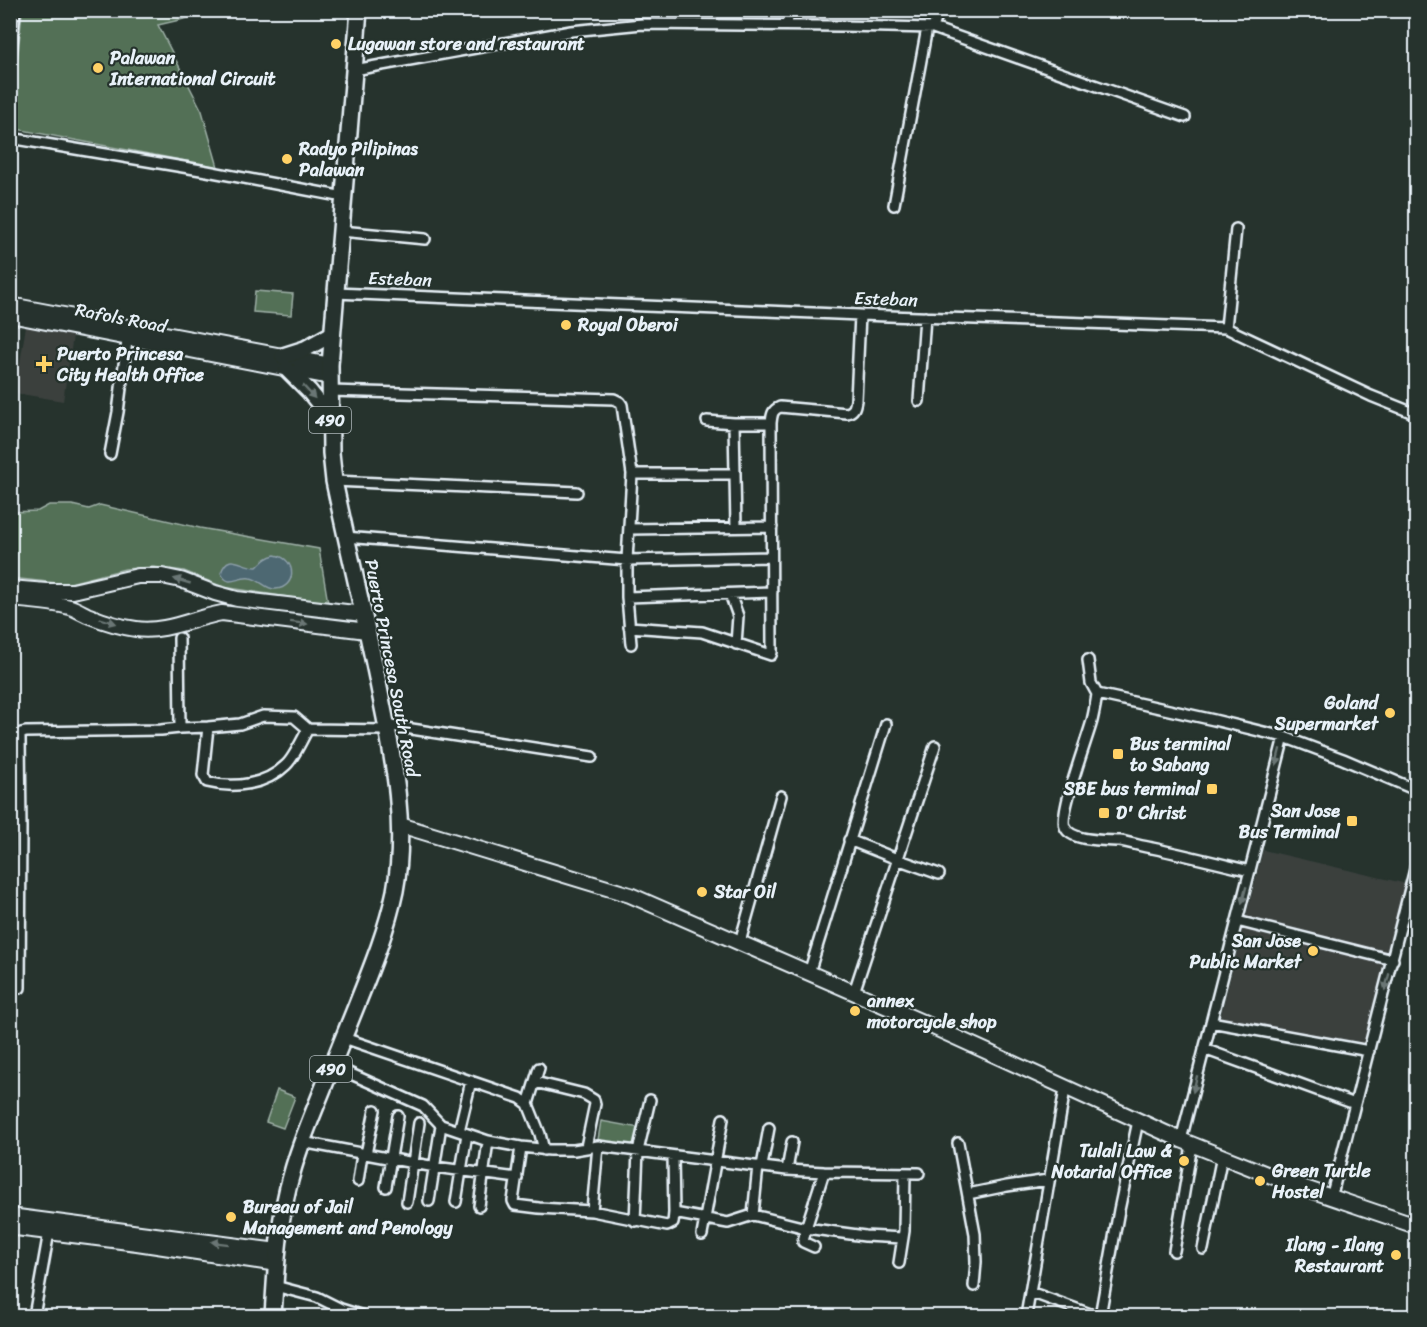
<svg xmlns="http://www.w3.org/2000/svg" width="1427" height="1327" viewBox="0 0 1427 1327" font-family="Sriracha,sans-serif">
<style>
.built{fill:#3a403e}
.green{fill:#536f56;stroke:#9eb0a7;stroke-width:1.5}
.water{fill:#4d6772;stroke:#8b9ea8;stroke-width:1.5}
.lines{fill:none;stroke-linecap:round;stroke-linejoin:round}
.street-casing{stroke:#e8f1f8;stroke-width:14}
.secondary-casing{stroke:#e8f1f8;stroke-width:18}
.primary-casing{stroke:#e8f1f8;stroke-width:20}
.street{stroke:#26332d;stroke-width:9}
.secondary{stroke:#26332d;stroke-width:14}
.primary{stroke:#26332d;stroke-width:15}
.oneway{fill:#6a7674}
.poi-dot{fill:#ffd166;stroke:#26332d;stroke-width:2}
.labels{text-anchor:middle;stroke-width:4.5;stroke-linejoin:round;paint-order:stroke}
.shield{fill:#26332d;stroke:#aeb8bb;stroke-width:1.5}
.shield-label{font-size:16px;font-weight:bold;fill:#e8f1f8}
.poi-label{font-size:18px;font-weight:bold;fill:#e8f1f8;stroke:#26332d;text-anchor:start}
.street-label{font-size:18px;fill:#e8f1f8;stroke:#26332d}
</style>
<rect width="100%" height="100%" fill="#26332d"/>
<filter id="ink" filterUnits="userSpaceOnUse"><feTurbulence type="fractalNoise" baseFrequency=".0167" numOctaves="2"/><feDisplacementMap in="SourceGraphic" scale="12" xChannelSelector="R" yChannelSelector="G"/><feConvolveMatrix kernelMatrix="1 2 1 2 8 2 1 2 1" color-interpolation-filters="sRGB"/></filter>
<g filter="url(#ink)">
<path class="built" d="M26,326l47,10 -10,65 -48,-8z
M1263,850l144,34 -42,161 -145,-27z"/>
<path class="green" d="M22,11h196l-60,14 44,86 16,56 -207,-39z
M255,291l38,3 -2,21 -38,-3z
M49,505h23l17,4 11,-4 100,23 119,21 9,54 -105,-16 -39,-16 -31,-4 -28,2 -59,15 -55,-6 -1,-66 28,-1z
M277,1090l18,7 -12,31 -17,-6z
M601,1121l39,7 -3,19 -39,-7z"/>
<path class="water" d="M275,555c23,4 21,33 1,34 -10,1 -16,-10 -26,-11 -13,-2 -21,11 -29,-5 7,-23 20,-6 36,-6 6,-6 9,-10 18,-12z"/>
<g class="lines">
<defs>
<path id="street" d="M787,25l2,-15
M933,28l6,-18
M10,65l5,-55
M354,70l217,-39 71,-7 200,2 91,2 252,89
M10,138l197,33 137,26
M894,205l33,-177
M341,231l84,8
M335,293l525,22 366,13 145,68 45,18
M1226,328l10,-99
M330,391l284,8 6,3 2,3 10,69 -5,86v37l4,47
M919,401l6,-84
M707,421l27,2h37
M734,423l2,104
M110,454l8,-42 10,-79
M632,474h103
M334,481l243,11
M629,529l143,-2
M345,537l282,23 144,-3
M730,594l8,22 -2,28
M627,597l145,-5
M629,627l73,5 69,23 1,-3 -1,-229c1,-8 1,-13 9,-16l67,6c7,-2 8,-6 9,-13l4,-85
M179,638l1,90
M1088,660l3,23 6,11
M386,725l206,32
M208,727l-5,48 4,7c27,7 59,3 79,-17 8,-7 16,-26 22,-36l79,1
M849,840l48,19 42,15
M1250,871c-33,-8 -65,-16 -98,-23 -11,-2 -21,-5 -32,-7 -13,-1 -49,1 -55,-14 -6,-14 22,-87 27,-106 2,-9 4,-18 5,-27l117,26 70,17 59,22 73,31
M10,880l1,19
M1237,921l156,39
M740,942l41,-146
M809,973l77,-249
M20,988l1,-160 -1,-91 1,-4 5,-1 135,-2 19,-2 28,-1 32,-3 23,-8 31,1 14,12
M854,992l81,-246
M1211,1022l158,29
M344,1038l176,60 8,6 12,30 4,16
M1204,1049l151,55
M333,1066l90,40 18,19 47,16 33,6 29,3h24l24,-4 189,24 37,2 95,1
M535,1082l49,12 10,6 1,4 -9,43
M528,1104l11,-36
M459,1131l12,-50
M1181,1140l103,-403
M302,1142l133,25 82,11
M958,1143l17,91 1,28 -2,24
M521,1147l-8,54 2,4 24,3 53,3 75,15 6,-3 1,-10 -1,-57
M366,1154l9,-44
M762,1166l7,-38
M787,1170l5,-28
M358,1181l4,-27
M386,1187l12,-71
M968,1194l39,-8 41,-6
M1331,1198l85,-333
M429,1201l12,-76
M407,1202l12,-79
M456,1202l11,-68
M479,1206l9,-65
M592,1211l6,-65
M674,1213l54,10 25,-8 53,13 59,8 38,2
M753,1215l5,-49
M635,1221l3,-70 12,-51
M702,1235l21,-116
M814,1247l-11,-5 3,-14 18,-56
M1203,1249l19,-93
M1174,1251l18,-106
M899,1263l5,-32 1,-57
M275,1286l42,11 24,12 22,7
M1030,1292l66,24
M34,1316l15,-84
M1026,1316l39,-227
M1100,1316l19,-106 19,-89"/>
<path id="secondary" d="M10,305l320,60
M10,315l320,62
M10,588l36,3h27l65,-15h24l19,4 34,13 22,6 126,15
M10,599c20,2 41,3 60,8 6,2 11,5 17,8 15,6 33,12 49,14 30,4 57,-11 86,-16l145,18
M400,825l230,70 292,127 259,118 103,41 132,45
M10,1216l268,35
M10,1230l6,-2 121,15 140,21"/>
<path id="primary" d="M283,356l22,-7 27,-15
M287,369l22,22 21,26
M273,1316c3,-47 5,-97 19,-143 7,-26 18,-52 28,-77 13,-32 26,-65 39,-97 14,-35 28,-70 36,-108 12,-64 -1,-130 -14,-193 -14,-73 -32,-145 -47,-217l-3,-28 -1,-88 29,-355"/>
</defs>
<use href="#street" class="street-casing"/>
<use href="#secondary" class="secondary-casing"/>
<use href="#primary" class="primary-casing"/>
<use href="#street" class="street"/>
<use href="#secondary" class="secondary"/>
<use href="#primary" class="primary"/>
</g>
<defs><path id="oneway-solid" d="M-6-.8H1V-3.2L6.5 0L1 3.2V.8H-6Z" transform="scale(1.5)"/></defs>
<g class="oneway">
<use href="#oneway-solid" transform="translate(309 392) rotate(47)"/>
<use href="#oneway-solid" transform="translate(182 581) rotate(-164)"/>
<use href="#oneway-solid" transform="translate(108 621) rotate(17)"/>
<use href="#oneway-solid" transform="translate(299 623) rotate(7)"/>
<use href="#oneway-solid" transform="translate(1278 757) rotate(104)"/>
<use href="#oneway-solid" transform="translate(1244 895) rotate(105)"/>
<use href="#oneway-solid" transform="translate(1387 982) rotate(105)"/>
<use href="#oneway-solid" transform="translate(1195 1084) rotate(104)"/>
<use href="#oneway-solid" transform="translate(220 1243) rotate(-173)"/>
</g>
</g>
<g class="poi-dot">
<circle cx="336" cy="44" r="6"/>
<circle cx="98" cy="68" r="6"/>
<circle cx="287" cy="159" r="6"/>
<circle cx="566" cy="325" r="6"/>
<path d="M41 355h6v6h6v6h-6v6h-6v-6h-6v-6h6z"/>
<circle cx="1390" cy="713" r="6"/>
<rect x="1112" y="748" width="12" height="12" rx="3"/>
<rect x="1206" y="783" width="12" height="12" rx="3"/>
<rect x="1098" y="807" width="12" height="12" rx="3"/>
<rect x="1346" y="815" width="12" height="12" rx="3"/>
<circle cx="702" cy="892" r="6"/>
<circle cx="1313" cy="951" r="6"/>
<circle cx="855" cy="1011" r="6"/>
<circle cx="1184" cy="1161" r="6"/>
<circle cx="1260" cy="1181" r="6"/>
<circle cx="231" cy="1217" r="6"/>
<circle cx="1396" cy="1255" r="6"/>
</g>
<g class="labels">
<g class="shield">
<rect x="309" y="407" width="42" height="26" rx="4.5"/>
<rect x="310" y="1056" width="42" height="26" rx="4.5"/>
</g>
<g class="shield-label">
<text x="330" y="426">490</text>
<text x="331" y="1075">490</text>
</g>
<g class="poi-label">
<text x="348" y="50">Lugawan store and restaurant</text>
<text x="110" y="64">Palawan<tspan x="110" dy="21">International Circuit</tspan></text>
<text x="299" y="155">Radyo Pilipinas<tspan x="299" dy="21">Palawan</tspan></text>
<text x="578" y="331">Royal Oberoi</text>
<text x="57" y="360">Puerto Princesa<tspan x="57" dy="21">City Health Office</tspan></text>
<text x="1378" y="709" text-anchor="end">Goland<tspan x="1378" dy="21">Supermarket</tspan></text>
<text x="1130" y="750">Bus terminal<tspan x="1130" dy="21">to Sabang</tspan></text>
<text x="1200" y="795" text-anchor="end">SBE bus terminal</text>
<text x="1340" y="817" text-anchor="end">San Jose<tspan x="1340" dy="21">Bus Terminal</tspan></text>
<text x="1116" y="819">D' Christ</text>
<text x="714" y="898">Star Oil</text>
<text x="1301" y="947" text-anchor="end">San Jose<tspan x="1301" dy="21">Public Market</tspan></text>
<text x="867" y="1007">annex<tspan x="867" dy="21">motorcycle shop</tspan></text>
<text x="1172" y="1157" text-anchor="end">Tulali Law &amp;<tspan x="1172" dy="21">Notarial Office</tspan></text>
<text x="1272" y="1177">Green Turtle<tspan x="1272" dy="21">Hostel</tspan></text>
<text x="243" y="1213">Bureau of Jail<tspan x="243" dy="21">Management and Penology</tspan></text>
<text x="1384" y="1251" text-anchor="end">Ilang - Ilang<tspan x="1384" dy="21">Restaurant</tspan></text>
</g>
<g class="street-label">
<text transform="translate(400 279) rotate(2)" y="6">Esteban</text>
<text transform="translate(886 299) rotate(2)" y="6">Esteban</text>
<text transform="translate(121 318) rotate(11)" y="6">Rafols Road</text>
<text transform="translate(392 668) rotate(79)" y="6">Puerto Princesa South Road</text>
</g>
</g>
<rect width="1427" height="1327" fill="none" stroke="#26332d" stroke-width="36"/>
<rect x="18" y="18" width="1391" height="1291" fill="none" stroke="#e8f1f8" stroke-width="2" filter="url(#ink)"/>
</svg>
